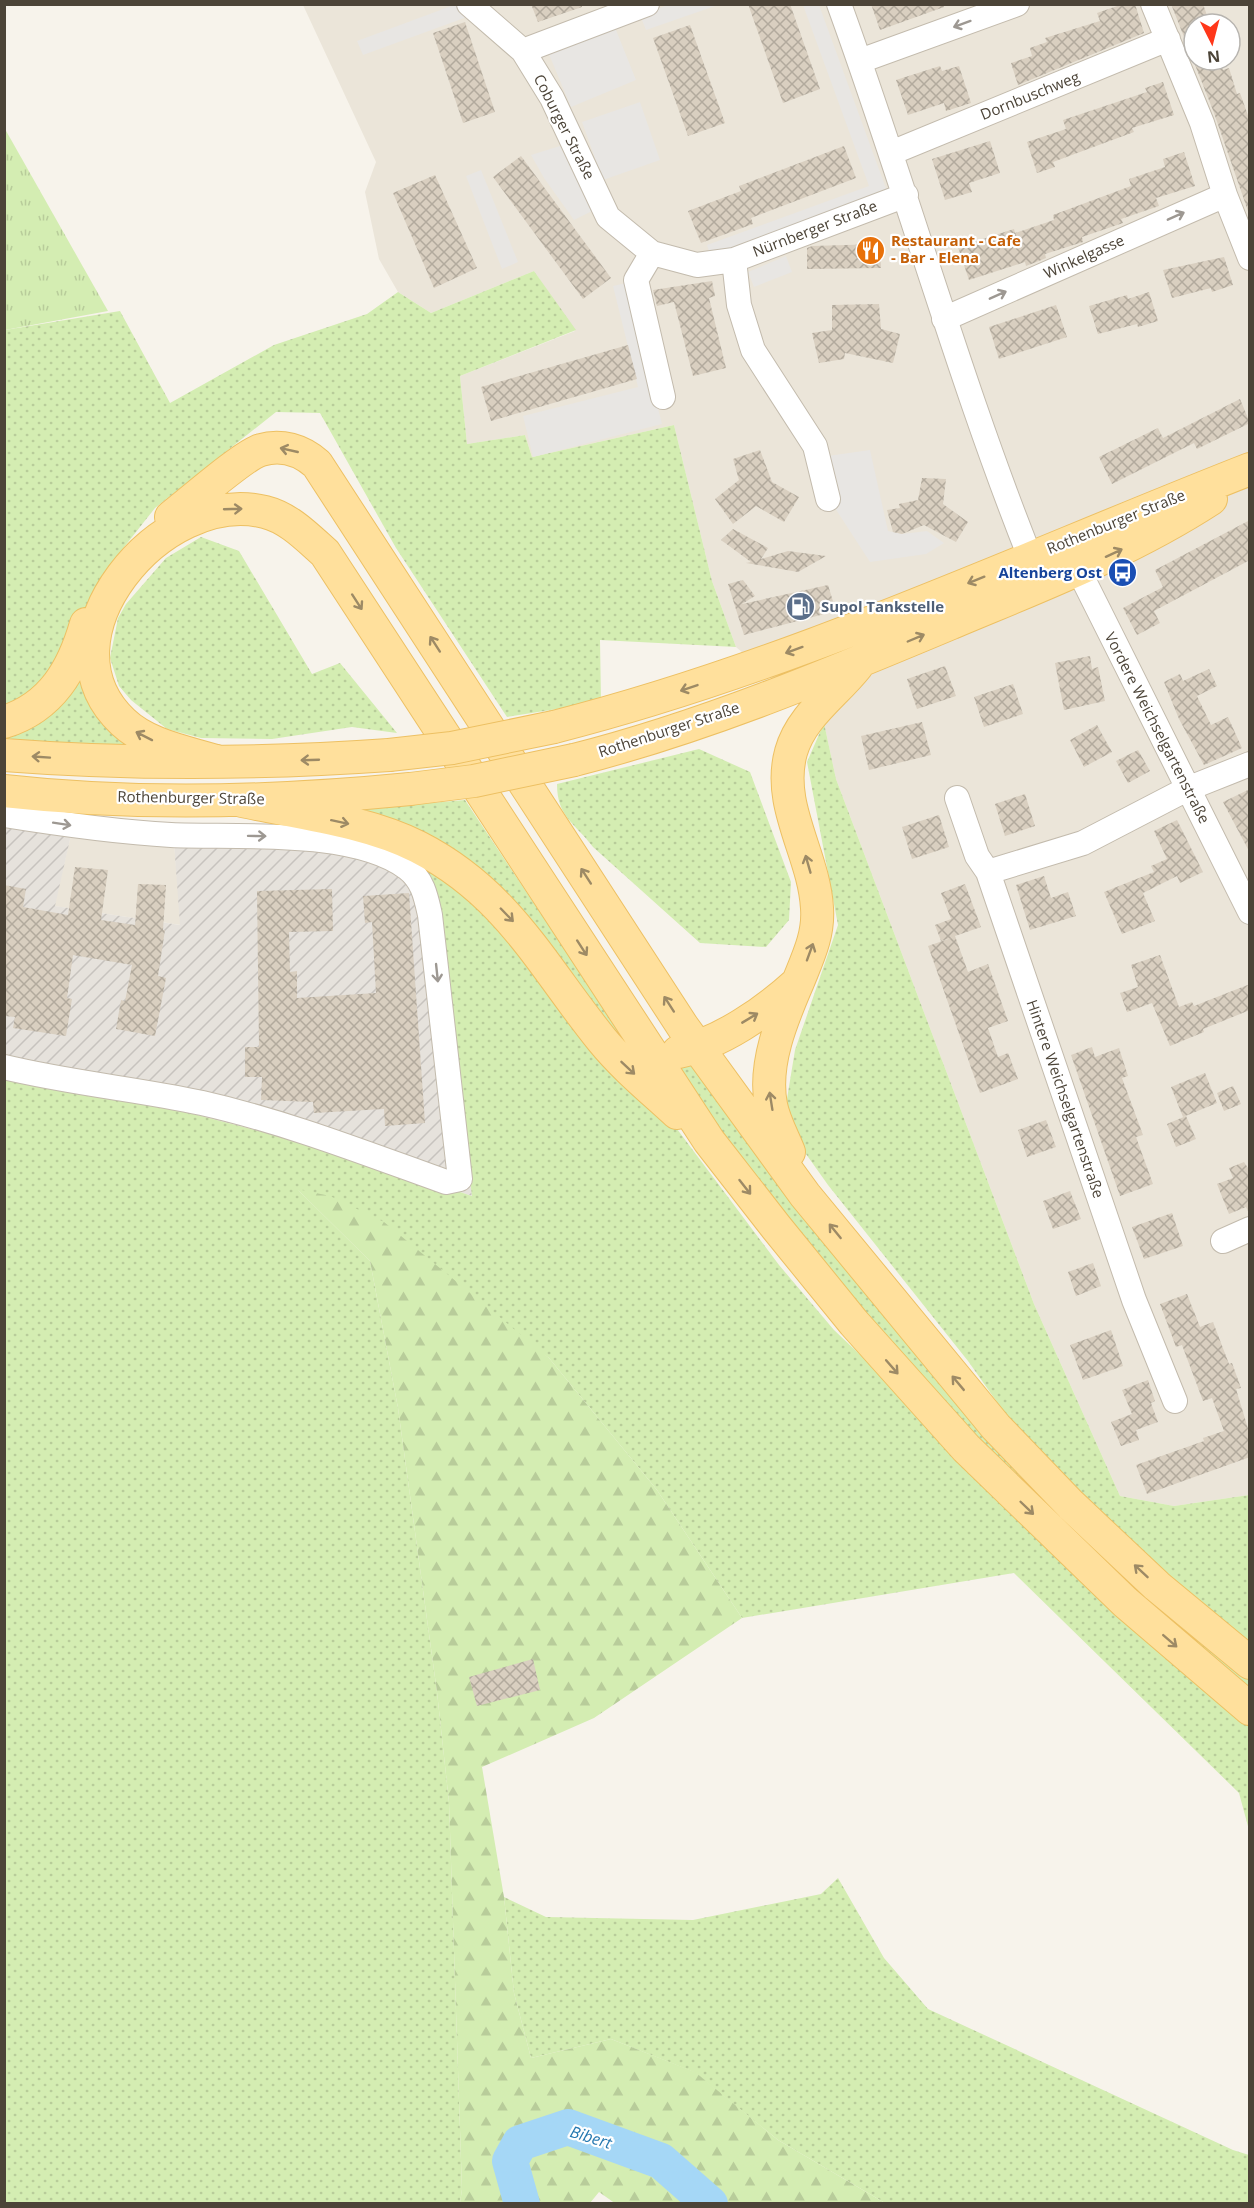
<svg xmlns="http://www.w3.org/2000/svg" width="1254" height="2208" viewBox="0 0 1254 2208" font-family="'Open Sans',sans-serif">
<style>
.residential{fill:#ebe5d9;fill-rule:evenodd}
.industrial{fill:url(#industrial-furrows)}
.grass{fill:url(#grass-dots)}
.forest{fill:url(#forest-firs)}
.park{fill:url(#park-tufts)}
.parking{fill:#e8e6e3}
.lines{fill:none;stroke-linecap:round;stroke-linejoin:round}
.river{stroke:#a5d7f6;stroke-width:36}
.building{fill:url(#building-cross-hatch)}
.minor-casing{stroke:#c3bbad;stroke-width:26}
.major-casing{stroke:#edc063;stroke-width:34}
.minor{stroke:#fff;stroke-width:24}
.major{stroke:#ffe09c;stroke-width:32}
.major-bridge-casing{stroke:#edc063;stroke-width:34;stroke-linecap:butt}
.major-bridge{stroke:#ffe09c;stroke-width:32}
.oneway{stroke:#9d9892}
.oneway2{stroke:#9d8a65}
.labels{text-anchor:middle;stroke-width:4.5;stroke-linejoin:round;paint-order:stroke}
.street-label{font-size:15px;fill:#4c4438;stroke:#fff}
.food-label{font-size:15px;font-weight:bold;fill:#c56008;stroke:#fff;text-anchor:start}
.transit-label{font-size:15px;font-weight:bold;fill:#164399;stroke:#fff;text-anchor:end}
.service-label{font-size:15px;font-weight:bold;fill:#4e5e75;stroke:#fff;text-anchor:start}
.water-label{font-size:16px;font-style:italic;fill:#2578b0;stroke:#fff}
</style>
<defs>
<pattern id="industrial-furrows" width="10" height="10" patternUnits="userSpaceOnUse" patternTransform="scale(1.5)"><rect width="10" height="10" fill="#e6e2dc"/><path d="M-1 1l2-2M0 10L10 0M9 11l2-2" fill="none" stroke="#c7c3be"/></pattern>
<pattern id="grass-dots" width="8" height="8" patternUnits="userSpaceOnUse" patternTransform="scale(1.5)"><rect width="8" height="8" fill="#d4edb2"/><path d="M2 2h.1M6 6h.1" fill="none" stroke="#b8cc9a" stroke-width="1.8" stroke-linecap="round"/></pattern>
<pattern id="forest-firs" width="22" height="20" patternUnits="userSpaceOnUse" patternTransform="scale(1.5)"><rect width="22" height="20" fill="#d4edb2"/><path d="M5 1l3.5 6h-7zM16 11l3.5 6h-7z" fill="#b8cc9a"/></pattern>
<pattern id="park-tufts" width="24" height="20" patternUnits="userSpaceOnUse" patternTransform="scale(1.5)"><rect width="24" height="20" fill="#d4edb2"/><path d="M3 7l-1-3M5 7V3M7 7l1-3M15 17l-1-3M17 17v-4M19 17l1-3" fill="none" stroke="#b8cc9a"/></pattern>
<pattern id="building-cross-hatch" width="8" height="8" patternUnits="userSpaceOnUse" patternTransform="scale(1.5)"><rect width="8" height="8" fill="#d9cfc0"/><path d="M0 0l8 8M0 8l8-8" fill="none" stroke="#b2aa9d"/></pattern>
</defs>
<rect width="100%" height="100%" fill="#f7f3eb"/>
<path class="residential" d="M303,5h946v1490l-75,11 -54,-10 -86,-192 -198,-525 -12,-56 -88,-76 -24,-66 -38,-156 -142,32 -7,-22 -58,9 -7,-68 115,-45 -41,-60 -103,42 -33,-21 -19,-33 -14,-67 11,-30zM1194,24h36v36h-36z
M71,835l103,8 7,82 -127,-19z"/>
<path class="industrial" d="M4,825l67,10 -16,71 125,19 -6,-82 142,5 29,6 89,33 38,309 -128,-43 -158,-41 -181,-38z"/>
<path class="grass" d="M534,271l42,59 -116,46 7,68 58,-9 7,22 142,-32 38,156 24,66 -136,-7 1,62 -94,15 -111,-169 -76,-135 -44,-1 -121,96 -53,67 -37,86 -60,54v-385l115,-19 50,92 104,-58 93,-31 31,-22 33,21z
M201,537l38,14 73,123 28,-11 57,70 -45,-6 -80,12 -71,-1 -34,-9 -36,-29 -12,-14 -9,-28 8,-40 8,-14 40,-46z
M81,663l60,85 -136,-8 -1,-9z
M824,723l12,56 198,525 86,192 54,10 75,-11v153l-94,-80 -139,-139 -48,-68 -140,-176 -22,-31 -21,-43 10,-61 43,-125 -31,-163z
M699,749l51,23 41,110 -2,38 -23,27 -66,-4 -107,-96c-18,-24 -36,-30 -36,-63z
M465,800l172,258 -106,-128 -203,-118z
M431,863l19,12 221,246 108,144 55,65 415,393v107l-10,-37 -225,-220 -272,45 -85,-128 -108,-132 -251,-168 72,71 28,147 39,284 12,110 13,387 -2,14h-455l-1,-1129 182,38 158,41 128,43 -38,-309 -11,-15z
M688,1058l69,93 492,527v17l-202,-181 -220,-244 -149,-196 -1,-14z
M838,1878l46,80 44,51 305,141 16,5v48h-364l-107,-63 -84,-68 -83,-33 -80,19 -17,-65 -10,-96 42,20 147,3 128,-26z"/>
<path class="forest" d="M297,1189l33,7 54,26 165,136 108,132 85,128 -148,100 -112,49 22,130 10,96 17,65 80,-19 84,33 83,68 107,63 -269,1 -17,-12 -9,11h-130l2,-14 -13,-387 -12,-110 -39,-284 -28,-147z"/>
<path class="park" d="M4,130l1,-1 103,182 -103,19z"/>
<path class="parking" d="M454,5h8l5,12 -104,38 -6,-14z
M668,5h50l-72,25 -6,-15z
M803,5h16l69,189 -177,64 -4,-13 162,-59z
M614,25l22,55 -65,27 -23,-55z
M640,102l20,58 -57,20 -21,-58z
M560,146l32,65 -18,9 -30,-42 -13,-23z
M481,170l37,92 -16,7 -36,-93z
M786,256l6,16 -38,15 -6,-15z
M626,283l36,141 -129,33 -10,-41 115,-29 -25,-101z
M870,450l18,81 14,3 25,-3 17,12 -18,11 -56,8 -35,-54 -7,-52z"/>
<g class="lines">
<path class="river" d="M522,2204l-12,-43 10,-18 48,-16 93,34 49,43"/>
</g>
<path class="building" d="M531,4h51v3l-44,15z
M748,4h42l30,85 -37,14z
M871,4h73v3l-64,23z
M1123,4h12l9,29 -126,52 -7,-22 21,-7 -2,-8 17,-6 -2,-4 55,-17 -3,-8z
M1171,4h32l7,20h-16v37l26,-1 3,10 6,-2 8,26 3,-1 10,28v96l-36,-104z
M465,22l30,90 -32,11 -30,-90z
M690,25l35,98 -37,13 -35,-98z
M940,66l2,5 17,-5 12,37 -25,8 -2,-8 -36,12 -12,-35z
M1163,82l11,33 -42,13 2,4 -81,30 2,5 -18,6 -10,-31 39,-13 -3,-9 84,-28 -2,-4z
M990,141l10,32 -31,10 3,9 -27,8 -13,-41z
M844,146l12,32 -105,40 2,6 -52,19 -13,-32 53,-20 -2,-5z
M1184,152l11,34 -39,12 3,8 -38,13 2,4 -41,14 1,5 -38,12 1,4 -7,3 -13,5 -1,-4 -56,18 -11,-33 56,-18 1,4 39,-13 -1,-5 78,-29 -2,-7 36,-12 -2,-8z
M521,156l90,122 -28,21 -90,-122z
M435,175l42,93 -43,20 -41,-95z
M880,244l1,24 -74,1v-21l5,-2z
M1224,257l9,28 -21,7 -1,-4 -39,10 -9,-28z
M712,281l3,15 -6,2 17,70 -33,8 -19,-74 -17,4 -4,-16z
M1149,292l9,29 -20,6 -1,-3 -39,10 -9,-28 38,-11 1,4z
M879,304l2,25 19,5 -7,29 -48,-10 -1,6 -25,4 -7,-30 20,-3v-25z
M1056,305l11,32 -68,22 -10,-32z
M628,345l9,34 -146,42 -10,-34z
M1240,399l10,24 -53,26 -3,-6 -82,41 -13,-27 59,-29 5,10z
M760,450l12,32 27,15 -15,25 -28,-16 -23,18 -18,-25 24,-19 -6,-21z
M922,478l24,1 -3,25 25,18 -12,20 -32,-17 -22,9 -9,-2 -6,-22 13,-2 -1,-4 19,-4z
M1250,520v40l-96,51 6,12 -23,12 -14,-27 40,-21 -8,-17z
M733,529l35,19 -7,11 27,-8 38,5 -28,16 -52,-9 5,-1 -30,-22z
M743,580l12,16 -13,8 86,-19 8,26 -92,24 -16,-51z
M1090,656l2,13 6,-2 7,34 -41,9 -9,-47z
M945,666l11,30 -39,13 -10,-30z
M1209,669l8,17 -20,10 14,29 17,-8 14,31 -38,17 -25,-46 -15,-37 16,-8 3,7z
M1013,684l10,30 -39,13 -10,-30z
M922,722l9,33 -62,15 -8,-34z
M1097,725l15,27 -28,15 -14,-27z
M1138,750l12,21 -22,12 -12,-22z
M1250,789v64l-27,-51z
M1025,794l10,32 -30,10 -10,-32z
M939,815l10,32 -37,12 -10,-32z
M1177,820l26,52 -23,11 -3,-7 -34,17 12,28 -33,13 -18,-42 50,-20 -3,-6 16,-7 -13,-28z
M75,867l33,3 -7,50 34,5 3,-41 28,1 -3,45h2l-7,46 8,2 -11,58 -39,-7 5,-29 4,1 7,-36 -59,-10 -6,43 5,1 -6,37 -53,-8 2,-11 -11,-1v-131l22,4 -3,18 45,8z
M1044,876l7,22 17,-6 8,24 -46,14 -14,-45z
M965,884l16,43 -26,9 13,36 20,-8 20,57 -20,7 10,29 10,-4 10,26 -38,14 -52,-147 26,-9 -13,4 -6,-16 16,-6 -10,-26z
M332,889l1,42 -44,1 1,40 7,-1v27l79,-5 -4,-71 -7,1 -2,-27 46,-3 16,230 -40,3 -1,-17 -70,4 -1,-11 -52,-2 1,-23h-17v-30h14l-2,-156z
M1160,955l19,52 13,-5 2,4 56,-22v26l-47,19 1,3 -34,14 -18,-43 -25,9 -7,-19 18,-6 -7,-22z
M1092,1047l3,10 24,-9 9,28 -6,2 21,57 -7,2 17,47 -33,12 -49,-141z
M1205,1073l12,30 -34,14 -12,-30z
M1233,1086l8,18 -17,7 -7,-18z
M1186,1116l10,23 -20,8 -9,-23z
M1046,1120l10,27 -29,10 -9,-27z
M1244,1162l6,9v44l-4,-8 -17,7 -12,-30 16,-6 -4,-10z
M1070,1191l11,28 -28,10 -10,-28z
M1172,1213l11,33 -39,13 -12,-32z
M1093,1263l8,23 -25,10 -8,-24z
M1187,1294l13,33 13,-5 16,42 3,-1 9,25 -5,1 14,46v22l-103,37 -11,-29 68,-24 -1,-3 21,-7 -12,-33 -9,3 -21,-56 -6,2 -16,-43z
M1111,1330l12,36 -40,14 -13,-35z
M1148,1380l7,21 -4,2 7,19 -22,8 3,10 -18,6 -10,-24 21,-8 -10,-24z
M533,1659l7,31 -63,16 -8,-29z"/>
<g class="lines">
<defs>
<path id="minor" d="M469,4l54,47 29,47 56,119 44,36 -16,27 27,117
M839,4c69,189 122,383 197,568
M523,51l124,-47
M860,61l157,-57
M891,153l277,-114
M1225,195l25,63
M652,253l45,12 37,-5
M944,319l281,-124 -23,-72 -49,-119
M828,499l-13,-53 -62,-96 -14,-45 -5,-45 172,-65
M1070,553l180,359
M957,798l20,58 11,16 146,428 41,101
M4,815c56,9 111,17 167,20 66,3 182,-7 236,33 16,12 19,29 23,47l30,264 -14,3c-81,-29 -160,-60 -244,-79 -65,-14 -132,-20 -198,-36
M988,872l95,-29 104,-54 63,-25
M1223,1241l27,-12"/>
<path id="major" d="M171,517c17,-13 74,-63 90,-67 20,-6 40,0 56,14l366,563 122,168 191,232 75,78 86,81 93,77
M4,722c48,-15 69,-53 82,-98
M554,727c240,-61 466,-168 696,-258
M4,755c129,10 256,9 385,0
M574,760c130,-33 256,-86 380,-138 88,-37 177,-71 257,-123
M219,762c-31,-10 -71,-16 -96,-40 -89,-84 39,-236 142,-210 24,6 42,25 60,41l384,588 67,86 78,96 112,125 159,154 125,107
M4,791c134,15 273,11 406,-2
M242,801c56,12 125,20 176,46 90,46 124,119 184,193 22,27 49,49 75,73
M678,1052c43,-9 87,-40 119,-69
M789,1152c-6,-15 -15,-31 -18,-47 -8,-41 11,-86 27,-123 10,-25 21,-47 19,-74 -3,-54 -41,-102 -26,-156 10,-36 44,-58 66,-86"/>
</defs>
<use href="#minor" class="minor-casing"/>
<use href="#major" class="major-casing"/>
<use href="#minor" class="minor"/>
<use href="#major" class="major"/>
<defs>
<path id="major-bridge" d="M389,755l63,-7 102,-21
M410,789l64,-8 100,-21"/>
</defs>
<use href="#major-bridge" class="major-bridge-casing"/>
<use href="#major-bridge" class="major-bridge"/>
</g>
<defs><path id="oneway-shaft" d="M-6 0H5M1.5-3L5.5 0L1.5 3" fill="none" stroke-width="1.6" stroke-linecap="round" stroke-linejoin="round" transform="scale(1.5)"/></defs>
<g class="oneway">
<use href="#oneway-shaft" transform="translate(962 24) rotate(160)"/>
<use href="#oneway-shaft" transform="translate(1176 216) rotate(-24)"/>
<use href="#oneway-shaft" transform="translate(998 295) rotate(-24)"/>
<use href="#oneway-shaft" transform="translate(62 824) rotate(9)"/>
<use href="#oneway-shaft" transform="translate(257 836) rotate(1)"/>
<use href="#oneway-shaft" transform="translate(437 973) rotate(84)"/>
</g>
<g class="oneway2">
<use href="#oneway-shaft" transform="translate(289 450) rotate(-167)"/>
<use href="#oneway-shaft" transform="translate(233 509) rotate(-2)"/>
<use href="#oneway-shaft" transform="translate(1114 553) rotate(-25)"/>
<use href="#oneway-shaft" transform="translate(976 580) rotate(158)"/>
<use href="#oneway-shaft" transform="translate(357 602) rotate(57)"/>
<use href="#oneway-shaft" transform="translate(916 638) rotate(-23)"/>
<use href="#oneway-shaft" transform="translate(435 644) rotate(-123)"/>
<use href="#oneway-shaft" transform="translate(794 650) rotate(160)"/>
<use href="#oneway-shaft" transform="translate(689 688) rotate(161)"/>
<use href="#oneway-shaft" transform="translate(144 736) rotate(-153)"/>
<use href="#oneway-shaft" transform="translate(41 757) rotate(-176)"/>
<use href="#oneway-shaft" transform="translate(310 760) rotate(178)"/>
<use href="#oneway-shaft" transform="translate(340 822) rotate(12)"/>
<use href="#oneway-shaft" transform="translate(808 864) rotate(-106)"/>
<use href="#oneway-shaft" transform="translate(586 876) rotate(-123)"/>
<use href="#oneway-shaft" transform="translate(507 915) rotate(46)"/>
<use href="#oneway-shaft" transform="translate(582 948) rotate(57)"/>
<use href="#oneway-shaft" transform="translate(810 952) rotate(-70)"/>
<use href="#oneway-shaft" transform="translate(669 1004) rotate(-123)"/>
<use href="#oneway-shaft" transform="translate(750 1018) rotate(-31)"/>
<use href="#oneway-shaft" transform="translate(628 1068) rotate(43)"/>
<use href="#oneway-shaft" transform="translate(771 1101) rotate(-99)"/>
<use href="#oneway-shaft" transform="translate(745 1187) rotate(52)"/>
<use href="#oneway-shaft" transform="translate(835 1231) rotate(-129)"/>
<use href="#oneway-shaft" transform="translate(892 1367) rotate(49)"/>
<use href="#oneway-shaft" transform="translate(958 1383) rotate(-130)"/>
<use href="#oneway-shaft" transform="translate(1027 1508) rotate(44)"/>
<use href="#oneway-shaft" transform="translate(1141 1571) rotate(-137)"/>
<use href="#oneway-shaft" transform="translate(1170 1641) rotate(41)"/>
</g>
<defs>
<symbol id="restaurant-disc" viewBox="-11 -11 22 22"><circle r="9.5" fill="#e8710a" stroke="#fff"/><path d="M-5-6h1v4h1v-4h1v4h1v-4h1v5L-1.5 .5V6h-2V.5L-5-1ZM5-6V6H3V1.5H1.5Q1.5-4 5-6Z" fill="#fff"/></symbol>
<symbol id="bus-disc" viewBox="-11 -11 22 22"><circle r="9.5" fill="#1a4fb4" stroke="#fff"/><path d="M-5-6H5V4H4V6H2V4H-2V6H-4V4H-5ZM-3.5-4V0h7V-4ZM-3.5 1.2v1.5H-2V1.2ZM2 1.2v1.5H3.5V1.2Z" fill="#fff"/></symbol>
<symbol id="fuel-disc" viewBox="-11 -11 22 22"><circle r="9.5" fill="#5c6f8a" stroke="#fff"/><path d="M-5.5-6h7V0h2V4h1.3V-2.5L3-4.5l.8-.8L6-3V5H2.5V1h-1V6h-7ZM-4.2-4.7v3.2H.2V-4.7Z" fill="#fff"/></symbol>
</defs>
<g fill-rule="evenodd">
<use href="#restaurant-disc" x="854" y="234" width="33" height="33"/>
<use href="#bus-disc" x="1106" y="556" width="33" height="33"/>
<use href="#fuel-disc" x="784" y="590" width="33" height="33"/>
</g>
<g class="labels">
<g class="street-label">
<text transform="translate(1030 96) rotate(-22)" y="5">Dornbuschweg</text>
<text transform="translate(564 127) rotate(63)" y="5">Coburger Straße</text>
<text transform="translate(815 229) rotate(-21)" y="5">Nürnberger Straße</text>
<text transform="translate(1084 257) rotate(-24)" y="5">Winkelgasse</text>
<text transform="translate(1116 522) rotate(-22)" y="5">Rothenburger Straße</text>
<text transform="translate(1157 728) rotate(63)" y="5">Vordere Weichselgartenstraße</text>
<text transform="translate(669 730) rotate(-18)" y="5">Rothenburger Straße</text>
<text transform="translate(191 798) rotate(1)" y="5">Rothenburger Straße</text>
<text transform="translate(1065 1099) rotate(71)" y="5">Hintere Weichselgartenstraße</text>
</g>
<g class="food-label">
<text x="891" y="246">Restaurant - Cafe<tspan x="891" dy="17">- Bar - Elena</tspan></text>
</g>
<g class="transit-label">
<text x="1102" y="578">Altenberg Ost</text>
</g>
<g class="service-label">
<text x="821" y="612">Supol Tankstelle</text>
</g>
<g class="water-label">
<text transform="translate(591 2137) rotate(17)" y="6">Bibert</text>
</g>
</g>
<rect width="1254" height="2208" fill="none" stroke="#4c4438" stroke-width="12"/>
<g transform="translate(1212 42) rotate(174)"><circle r="28" fill="#ffffff" stroke="#b7b4af" stroke-width="1.5"/>
<path d="M0-4.5L10 22L0 15L-10 22Z" fill="#ff371a"/>
<text y="-9" font-size="16" font-weight="bold" text-anchor="middle" fill="#4c4438">N</text>
</g>
</svg>
